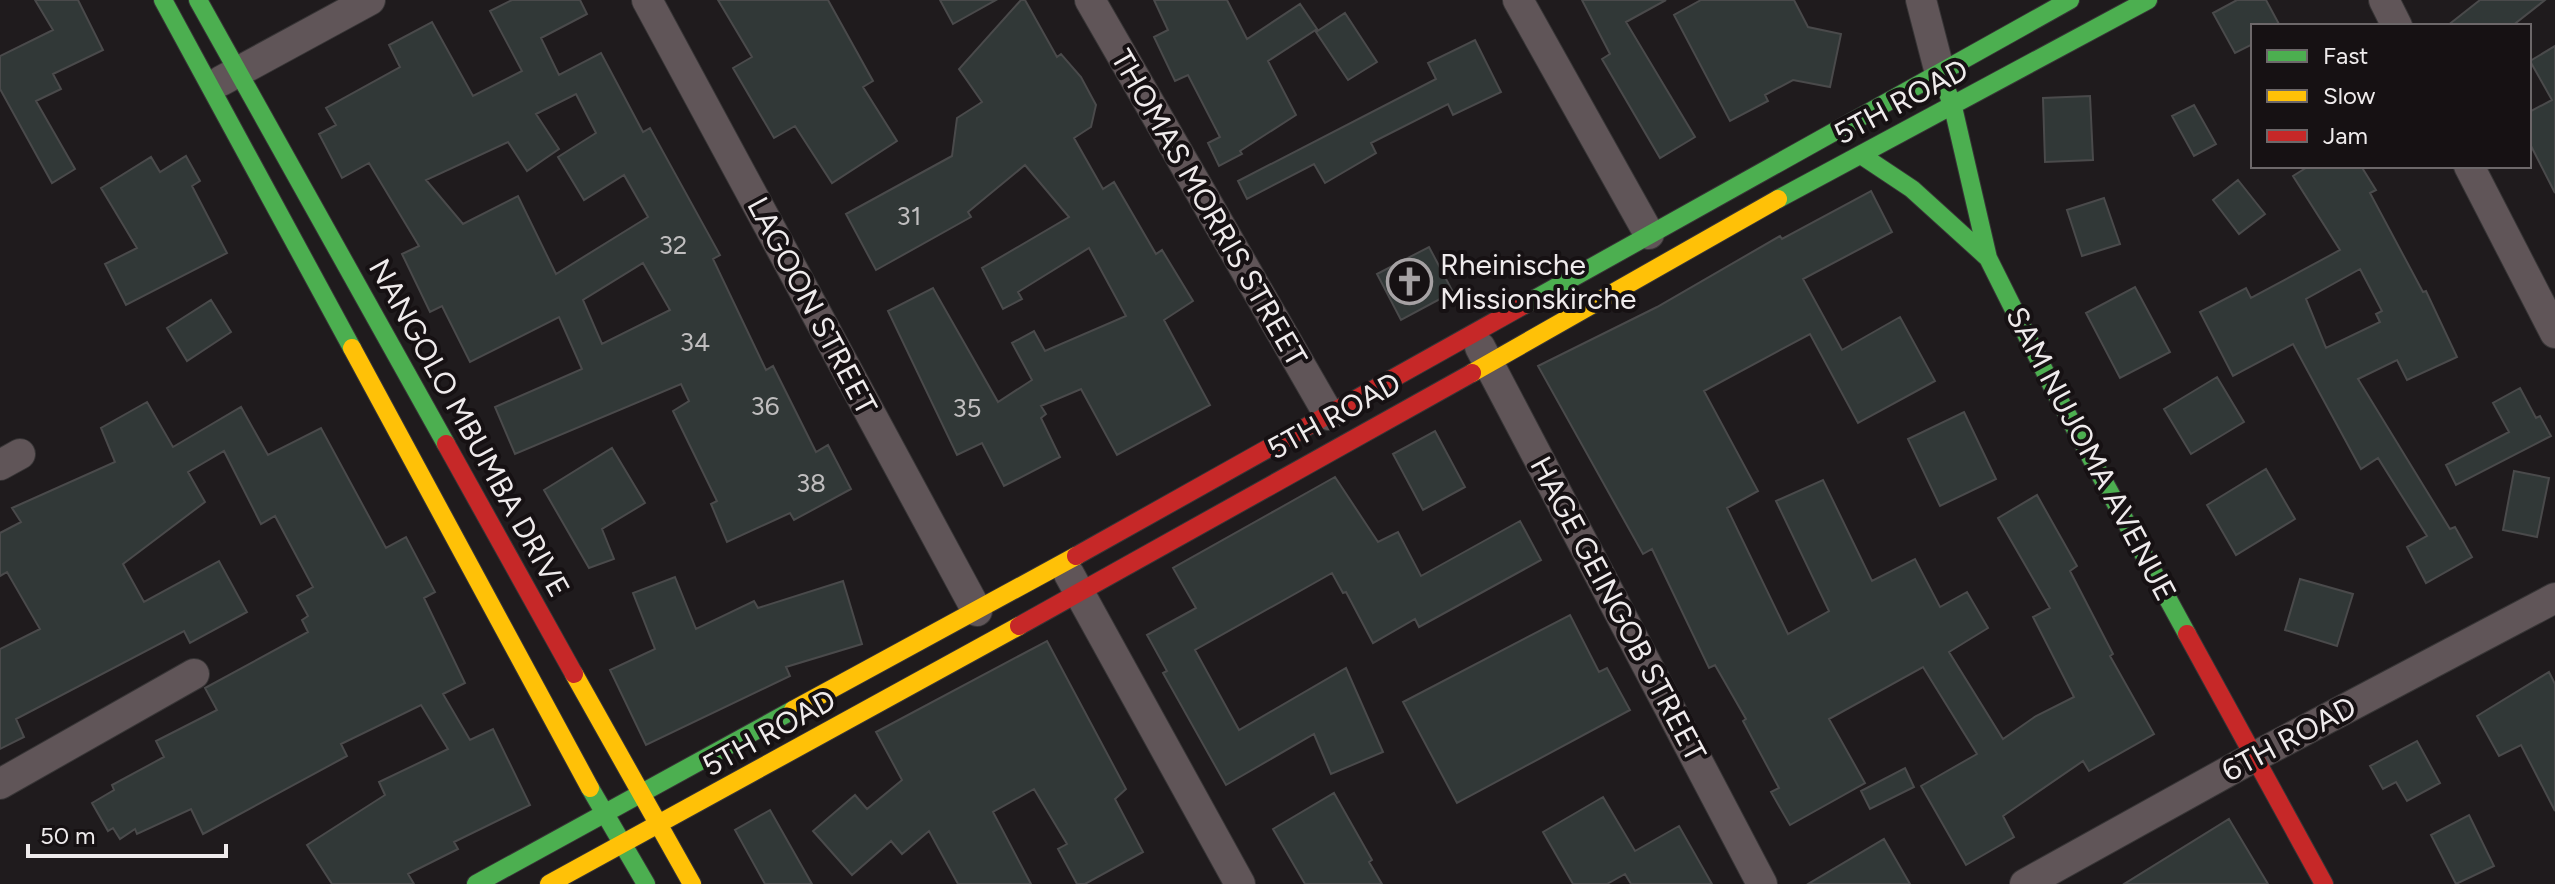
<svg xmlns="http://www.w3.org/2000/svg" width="2555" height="884" viewBox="0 0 2555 884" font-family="Figtree,sans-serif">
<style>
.building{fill:#313837;stroke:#4a4a4b;stroke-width:2;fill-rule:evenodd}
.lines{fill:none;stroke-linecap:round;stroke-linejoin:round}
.street-casing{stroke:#373536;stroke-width:32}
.fast-casing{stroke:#373536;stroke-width:20}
.slow-casing{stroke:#373536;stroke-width:20}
.jam-casing{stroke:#373536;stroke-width:20}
.street{stroke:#605558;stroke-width:30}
.fast{stroke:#4caf50;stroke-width:18}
.slow{stroke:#ffc107;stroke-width:18}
.jam{stroke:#c62828;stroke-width:18}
.labels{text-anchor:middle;stroke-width:8;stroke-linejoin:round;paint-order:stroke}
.number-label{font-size:26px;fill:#c0bebf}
.street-label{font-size:30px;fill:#efebec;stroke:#161113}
.poi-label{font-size:30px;fill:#efebec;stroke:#161113;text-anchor:start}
</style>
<rect width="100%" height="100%" fill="#1f1b1d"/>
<path class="building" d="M35,0h43l25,50 -50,24 8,15 -25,12 39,68 -23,14 -52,-94v-33l53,-26z
M512,0h68l7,14 -46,24 18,37 42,-22 42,79 7,-4 70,127 -7,4 53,111 7,-4 43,86 12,-7 23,44 -57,31 -4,-7 -63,29 -16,-38 6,-3 -44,-90 16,-10 -8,-17 -166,70 -20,-47 87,-38 -23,-52 -89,45 -28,-56 -12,6 -28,-58 17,-8 -50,-83 -27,15 -23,-44 17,-9 -10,-17 74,-41 -11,-22 43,-23 41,74 49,-25 -32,-60zM576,94l20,39 -38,24 26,43 40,-25 24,42 -92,57 -38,-78 -55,28 -37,-44 82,-38 19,29 32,-22 -23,-35zM643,263l27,47 -68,34 -19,-44z
M718,0h110l45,81 -10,6 34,54 -65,42 -37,-57 -21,12 -41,-70 19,-11z
M940,0h56l-43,24z
M1021,0h4l32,57 4,-3 20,23 15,28 -5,22 -17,11 29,51 11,-7 42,72 6,-4 31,51 -29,19 46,85 -93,50 -36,-66 -40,17 5,8 -5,4 19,39 -56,29 -22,-43 -25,12 -69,-144 45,-23 65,114 34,-22 -20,-37 22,-12 11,20 81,-35 -37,-68 -71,44 4,7 -19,10 -21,-41 87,-51 -44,-52 -57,47 3,5 -95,53 -30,-56 106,-58 5,-38 25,-16 -23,-33z
M1154,0h73l20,39 53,-35 17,25 -49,32 28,54 -56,36 2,3 -23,12 -11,-23 12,-6 -32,-62 -13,6 -21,-44 14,-7z
M1582,0h84l-40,22 69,115 -35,21 -58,-99 8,-5z
M1701,0h93l14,27 33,7 -11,53 -37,-7 -28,15 3,6 -38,20 -56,-106z
M2237,0h29l14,26h-27v18l-18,9 -22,-40z
M2480,0h65l-33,26h-65z
M1345,13l32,49 -29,18 -32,-48z
M1475,40l26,52 -48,23 -5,-11 -77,39 5,10 -51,30 -11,-19 -67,35 -9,-18 198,-102 -8,-16z
M2555,46v147l-26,-51v-30l23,-12 -22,-39z
M2090,96l3,64 -48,2 -2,-64z
M2194,105l22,39 -22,12 -22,-40z
M186,156l14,25 -8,5 35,67 -101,52 -21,-41 32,-16 -36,-60 50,-31 9,15z
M2309,166h52l15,24 -6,3 53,99 3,-1 31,66 -50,23 -10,-20 -39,19 92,150 5,-2 17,30 -46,26 -19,-36 20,-11 -49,-78 -17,11 -68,-125 -60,32 -33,-64 46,-24 5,10 89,-48 -47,-74zM2360,269l22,42 -6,3 4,8 -54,26 -20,-49z
M2238,180l27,34 -26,20 -26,-34z
M1871,191l21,41 -89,47 39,71 58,-33 35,64 -77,42 -48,-89 -106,57 54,100 -31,17 61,126 41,-23 -53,-110 47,-21 49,101 43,-22 25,48 27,-15 21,36 -39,24 54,87 33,-23 38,-19 -41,-80 17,-9 -52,-90 39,-23 40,71 -7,5 43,83 -3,2 44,78 -65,37 -6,-10 -80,55 11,21 -48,28 -45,-79 56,-32 -54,-87 -94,52 36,64 -75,42 -19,-33 8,-4 -36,-67 3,-2 -31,-54 -6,3 -57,-119 -9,5 -105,-188 119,-59 123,-71 2,3z
M2104,198l16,46 -38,12 -15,-46z
M1429,247l24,45 -52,28 -24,-46z
M2135,287l35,65 -50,26 -34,-65z
M211,300l20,32 -44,29 -20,-33z
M2217,377l27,45 -53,32 -27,-45z
M2520,388l16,30 4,-2 11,20 -95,49 -10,-20 63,-33 -16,-29z
M147,402l26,45 68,-40 27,48 53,-27 65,120 20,-11 29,55 -11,6 41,85 -22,11 27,46 23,-11 37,76 -76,37 4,7 -50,25 6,10h-82l-25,-39 78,-50 -6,-13 69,-33 -27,-44 -80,39 6,12 -144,78 -12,-25 -54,25 -2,-5 -15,10 -7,-11 -5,3 -16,-28 22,-13 -2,-5 52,-28 -8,-16 61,-31 -12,-22 103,-56 -6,-12 6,-4 -11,-20 16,-9 -38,-71 -14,8 -37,-73 -36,21 17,30 -82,62 21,38 75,-41 28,51 -57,31 -6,-12 -168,88 8,18 -24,12v-100l40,-20 -33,-57 -7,4v-43l21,-11 -9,-14 103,-46 -14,-34z
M1964,412l32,67 -56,27 -32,-67z
M1435,431l30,56 -42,23 -30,-56z
M612,448l33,55 -43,26 12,30 -25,9 -45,-78z
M2266,469l29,50 -59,36 -29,-50z
M2514,471l35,7 -12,59 -34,-7z
M1335,477l43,65 20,-10 23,44 99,-55 21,39 -122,67 -4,-8 -42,24 -27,-51 -3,1 -11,-20 -137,77 44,80 107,-62 37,84 -52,22 -17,-40 -88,51 -63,-112 4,-2 -20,-36 49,-27 -23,-40z
M675,577l21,52 58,-28 4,7 85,-27 19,63 -76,23 4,9 -144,69 -36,-75 45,-21 -22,-56z
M2300,579l53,15 -16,52 -52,-16z
M1570,615l29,57 8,-4 23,42 -173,93 -54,-101z
M1047,641l79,148 -11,10 28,53 -58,32h-8l-19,-35 9,-5 -33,-55 -41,23 38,72h-73l-29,-53 -27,23 -11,-13 -39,34 -39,-44 42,-36 12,14 35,-29 -26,-48z
M2549,672l6,12v127l-34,-66 -22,11 -22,-40z
M2417,741l23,42 -33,18 -11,-19 -13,7 -13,-23z
M1905,768l9,19 -44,22 -9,-18z
M1334,793l38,67 -3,2 13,22h-77l-32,-55z
M1603,797l32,54 44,-25 33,58h-81l-6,-10 -18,10h-34l-30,-52z
M770,810l42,74h-47l-30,-54z
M2469,815l25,51 -38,18 -25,-49z
M2229,819l39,65h-144z
M1884,839l26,45h-102z"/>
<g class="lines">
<defs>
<path id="street" d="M647,0l330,611
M1090,0l239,415
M1518,0l131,234
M1921,0l19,73
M2384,0l13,26
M221,81l149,-81
M2469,166l86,167
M1480,347l282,537
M0,465l20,-11
M1069,574l171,310
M0,784l194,-110
M2025,884l229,-127 301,-159"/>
<path id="fast" d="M163,0l189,348
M198,0l248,444
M1944,83l9,24 35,151 67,134 132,242
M1861,155l51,34 76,69
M1778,199l370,-199
M1524,305l546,-305
M590,788l56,96
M476,884l317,-174"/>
<path id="slow" d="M352,348l238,440
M1472,373l306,-174
M574,674l118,210
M793,710l283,-154
M549,884l470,-258"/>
<path id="jam" d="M446,444l128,230
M1076,556l448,-251
M1019,626l453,-253
M2187,634l137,250"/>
</defs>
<use href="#street" class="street-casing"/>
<use href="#fast" class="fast-casing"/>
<use href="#slow" class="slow-casing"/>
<use href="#jam" class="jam-casing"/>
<use href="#street" class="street"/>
<use href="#fast" class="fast"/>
<use href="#slow" class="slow"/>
<use href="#jam" class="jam"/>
</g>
<defs>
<symbol id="church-ring" viewBox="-11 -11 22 22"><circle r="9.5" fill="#161113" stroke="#a6a2a4" stroke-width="1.5"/><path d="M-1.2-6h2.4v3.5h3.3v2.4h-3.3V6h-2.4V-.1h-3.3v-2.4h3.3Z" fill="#a6a2a4"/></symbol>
</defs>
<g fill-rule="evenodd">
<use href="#church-ring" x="1384" y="256" width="51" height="51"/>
</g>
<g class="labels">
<g class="number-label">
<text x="909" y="225">31</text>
<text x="673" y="254">32</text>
<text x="695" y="351">34</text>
<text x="765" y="415">36</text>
<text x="967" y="417">35</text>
<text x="811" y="492">38</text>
</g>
<g class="street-label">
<text transform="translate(1901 102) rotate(-28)" y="10">5TH ROAD</text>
<text transform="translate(1209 208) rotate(60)" y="10">THOMAS MORRIS STREET</text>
<text transform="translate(812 306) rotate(62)" y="10">LAGOON STREET</text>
<text transform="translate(1334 416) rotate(-29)" y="10">5TH ROAD</text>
<text transform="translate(469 428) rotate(61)" y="10">NANGOLO MBUMBA DRIVE</text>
<text transform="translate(2091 454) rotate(62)" y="10">SAM NUJOMA AVENUE</text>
<text transform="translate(1618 609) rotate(62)" y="10">HAGE GEINGOB STREET</text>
<text transform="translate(769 733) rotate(-29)" y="10">5TH ROAD</text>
<text transform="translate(2289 739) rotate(-28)" y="10">6TH ROAD</text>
</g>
<g class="poi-label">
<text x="1440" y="275">Rheinische<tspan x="1440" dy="34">Missionskirche</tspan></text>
</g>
</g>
<rect x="2251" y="24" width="280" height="144" fill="#161113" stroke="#6d686a" stroke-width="2"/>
<rect x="2267" y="50" width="40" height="12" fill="#4caf50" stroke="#6d686a" stroke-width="2"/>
<text x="2323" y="64" font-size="24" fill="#efebec">Fast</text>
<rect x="2267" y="90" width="40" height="12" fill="#ffc107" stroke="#6d686a" stroke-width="2"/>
<text x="2323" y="104" font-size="24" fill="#efebec">Slow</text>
<rect x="2267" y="130" width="40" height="12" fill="#c62828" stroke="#6d686a" stroke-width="2"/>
<text x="2323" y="144" font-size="24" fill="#efebec">Jam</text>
<path d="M28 844v12h198v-12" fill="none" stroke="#efebec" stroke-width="4"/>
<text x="40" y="844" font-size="24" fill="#efebec" stroke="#161113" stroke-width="6" paint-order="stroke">50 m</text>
</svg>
